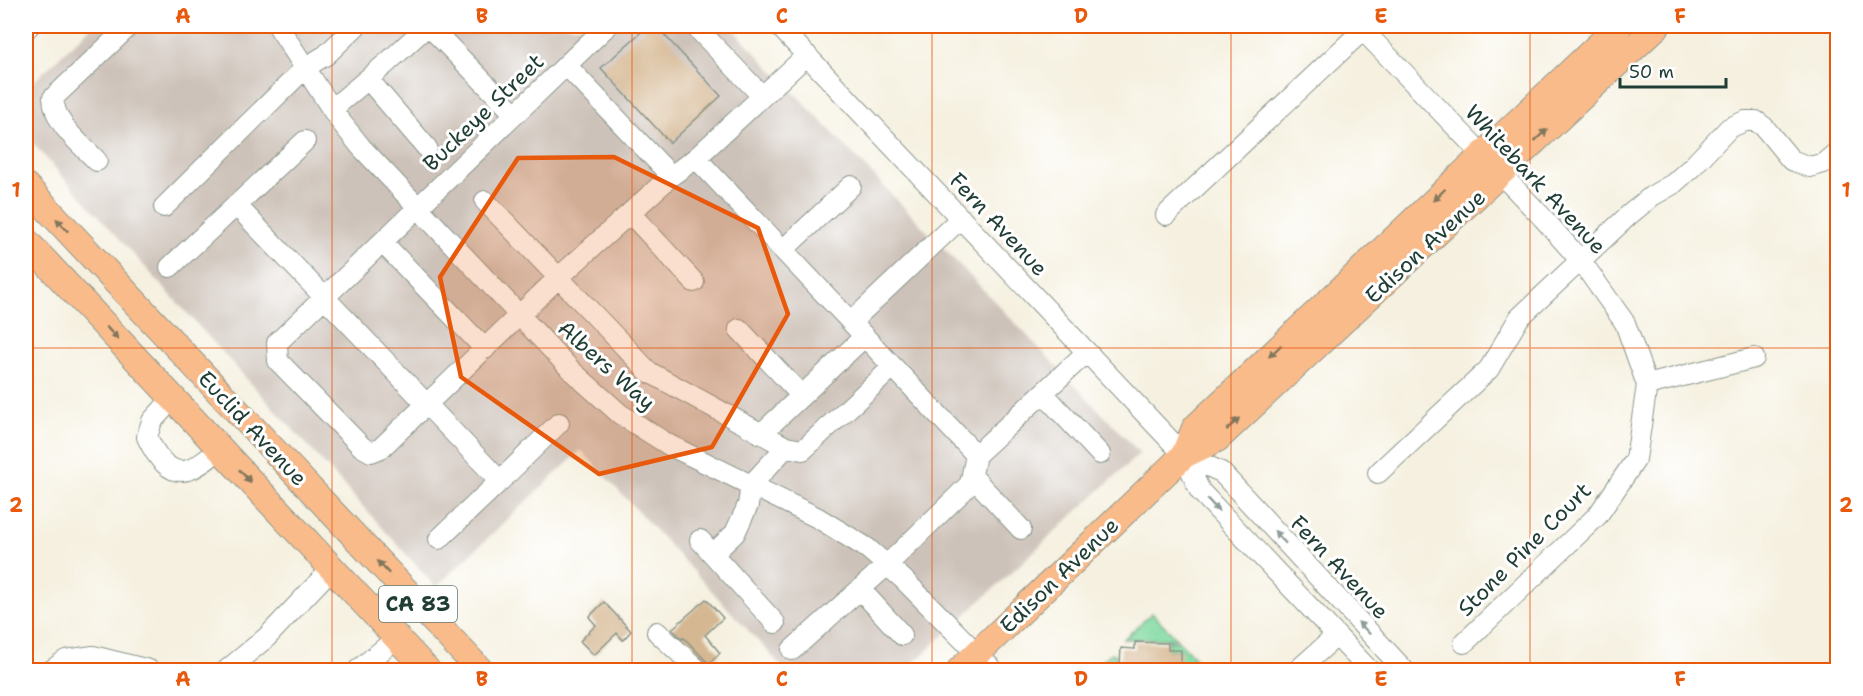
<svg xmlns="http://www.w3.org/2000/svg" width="1863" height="696" viewBox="0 0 1863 696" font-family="'Shantell Sans',sans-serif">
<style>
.industrial{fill:#cdc2b9}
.green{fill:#7ed99f;stroke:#4e8b6a;stroke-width:1.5}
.building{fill:#d5b792}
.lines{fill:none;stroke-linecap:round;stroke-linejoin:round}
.minor-casing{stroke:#8a968a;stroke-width:22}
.major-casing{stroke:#8a968a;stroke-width:28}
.minor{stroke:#fff;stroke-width:20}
.major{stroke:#fabb8b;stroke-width:26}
.oneway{fill:#82765b}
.oneway2{fill:#8f9e9a}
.marked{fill:#e8590c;fill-opacity:0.2;stroke:#e8590c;stroke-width:4.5;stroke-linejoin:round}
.grid{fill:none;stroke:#e8590c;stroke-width:1.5;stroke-opacity:0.55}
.labels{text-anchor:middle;stroke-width:6;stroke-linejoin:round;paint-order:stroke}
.shield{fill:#fff;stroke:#627771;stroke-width:1.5}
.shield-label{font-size:21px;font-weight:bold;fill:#1f3d34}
.street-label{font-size:22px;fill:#1f3d34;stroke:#fff}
.neatline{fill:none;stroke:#e8590c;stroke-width:2}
.grid-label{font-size:20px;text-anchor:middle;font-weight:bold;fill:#e8590c}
</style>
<rect width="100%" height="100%" fill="#fff"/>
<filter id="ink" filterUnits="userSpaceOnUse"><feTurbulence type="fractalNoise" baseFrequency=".0167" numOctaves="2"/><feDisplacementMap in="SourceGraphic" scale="12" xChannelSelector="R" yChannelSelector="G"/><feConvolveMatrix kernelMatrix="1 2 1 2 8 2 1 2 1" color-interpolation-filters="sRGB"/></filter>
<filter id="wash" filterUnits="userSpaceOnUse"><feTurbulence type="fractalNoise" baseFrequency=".008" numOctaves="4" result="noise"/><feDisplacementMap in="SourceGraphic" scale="24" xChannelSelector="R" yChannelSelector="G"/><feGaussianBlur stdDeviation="1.35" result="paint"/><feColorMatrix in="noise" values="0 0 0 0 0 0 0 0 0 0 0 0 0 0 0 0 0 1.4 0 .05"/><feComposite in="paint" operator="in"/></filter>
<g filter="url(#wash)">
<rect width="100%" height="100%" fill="#f5f0df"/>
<path class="industrial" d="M92,26h638l410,427 -234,217h-121l-204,-220 -145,137 -410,-451v-47z"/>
<path class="green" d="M1152,613l25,26h-53z
M1168,641l12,1 26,28h-29l4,-20h-13z
M1111,653l5,2 2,15h-26z"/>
<g id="blocks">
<path class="building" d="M648,26h8l65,70 -51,47 -69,-75z
M706,599l17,19 -18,17 15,18 -11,11 -25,-26 -2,1 -10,-10z
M604,602l27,29 -8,9 -6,-7 -23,22 -14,-14 16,-16 -7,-8z
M1135,642l33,1v7h13v16h-4v4h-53v-6h-4l1,-16 14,1z"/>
</g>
</g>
<g filter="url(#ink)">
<use href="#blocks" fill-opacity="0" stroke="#8a968a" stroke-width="1.5"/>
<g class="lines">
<defs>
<path id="minor" d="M278,26l59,91 24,30 212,225 47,42 49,31 149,73 49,30 36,31 90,91
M429,26l86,88
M607,26l-330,317 1,18 84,86 9,5 10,-4 177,-170 113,-102
M695,26l67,70
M779,26l405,429 16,36 169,179
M1359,26l184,192 38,43 44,62 22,62 -11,74 -38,56 -134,128
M26,29l3,-3
M566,65l105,111 25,-18 155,164
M368,79l59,69
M332,109l56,-47 39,-36
M696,158l111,-103
M97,161c-18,-19 -42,-36 -44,-63l76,-72
M485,201l164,171 137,75 17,3 90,-83
M236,205l264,276 59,-58
M164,207l142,-140 20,-12 30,-29
M630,213l64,69
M1166,215l197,-185
M961,218l-110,104 125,133 111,-103
M382,242l103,107
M783,250l68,-64
M170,267l135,-126
M739,329l62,66
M1647,385l107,-27
M1043,393l57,61
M173,398l-21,23 -5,16c7,15 21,39 41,33 11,-3 23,-14 32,-21
M761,434l103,-97
M1184,455l37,17 183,198
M1378,473l111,-104 30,-51 110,-103 23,-19 21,-12 19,-17 37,-39 16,-7h11l8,6 27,33 19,7 14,-4 14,-12
M972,476l49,53
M439,539l61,-58
M700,540l75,83
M713,554l22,-21 13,-28 3,-20 35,-38
M860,589l42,46
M657,632l41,38
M792,650l95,-85 83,-81 6,-29
M52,670l14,-10 27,-4 56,14
M227,670l40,-33 65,-69
M358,670l39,-32
M1298,670l38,-34"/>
<path id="major" d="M26,186l454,484
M26,241l401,429
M1184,455l11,-27 424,-402
M960,670l224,-215 33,-16 440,-413"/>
</defs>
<use href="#minor" class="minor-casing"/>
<use href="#major" class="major-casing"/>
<use href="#minor" class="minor"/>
<use href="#major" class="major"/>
</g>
<defs><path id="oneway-solid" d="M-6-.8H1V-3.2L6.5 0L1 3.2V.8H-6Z" transform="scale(1.5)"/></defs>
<g class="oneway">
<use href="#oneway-solid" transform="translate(1541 135) rotate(-43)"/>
<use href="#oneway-solid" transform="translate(1439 195) rotate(136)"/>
<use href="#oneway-solid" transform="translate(62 225) rotate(-133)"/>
<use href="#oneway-solid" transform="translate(112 333) rotate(47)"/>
<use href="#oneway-solid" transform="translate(1275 351) rotate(136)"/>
<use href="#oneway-solid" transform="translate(1233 424) rotate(-43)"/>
<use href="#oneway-solid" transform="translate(245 476) rotate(47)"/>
<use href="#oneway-solid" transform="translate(383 567) rotate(-133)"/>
</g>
<g class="oneway2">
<use href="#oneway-solid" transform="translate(1213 505) rotate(47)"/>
<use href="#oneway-solid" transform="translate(1280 537) rotate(-132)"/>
<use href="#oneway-solid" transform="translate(1364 628) rotate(-134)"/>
</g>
</g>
<path class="marked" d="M614,157l144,71 30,86 -76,133 -113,27 -138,-97 -21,-100 78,-119z"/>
<path class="grid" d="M332,26v644M632,26v644M932,26v644M1231,26v644M1530,26v644M26,348h1812"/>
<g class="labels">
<rect class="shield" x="379" y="586" width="78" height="36" rx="4.5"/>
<g class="shield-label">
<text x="418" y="611">CA 83</text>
</g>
<g class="street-label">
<text transform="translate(483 112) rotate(-44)" y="8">Buckeye Street</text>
<text transform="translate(1536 179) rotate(47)" y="8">Whitebark Avenue</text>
<text transform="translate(999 224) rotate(47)" y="8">Fern Avenue</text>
<text transform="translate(1425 246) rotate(-43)" y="8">Edison Avenue</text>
<text transform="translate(607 365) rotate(42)" y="8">Albers Way</text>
<text transform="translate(253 428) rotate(47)" y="8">Euclid Avenue</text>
<text transform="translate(1524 549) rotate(-45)" y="8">Stone Pine Court</text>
<text transform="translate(1340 567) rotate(47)" y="8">Fern Avenue</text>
<text transform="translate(1059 575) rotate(-44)" y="8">Edison Avenue</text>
</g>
</g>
<rect width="1863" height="696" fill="none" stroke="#fff" stroke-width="66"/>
<path d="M1620 78v9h106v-9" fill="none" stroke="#1f3d34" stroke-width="3"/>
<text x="1629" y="78" font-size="18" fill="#1f3d34" stroke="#ffffff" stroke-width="4.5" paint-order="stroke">50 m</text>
<rect x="33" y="33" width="1797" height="630" class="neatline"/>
<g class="grid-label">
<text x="183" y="23">A</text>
<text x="482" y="23">B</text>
<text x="782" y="23">C</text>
<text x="1081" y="23">D</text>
<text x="1381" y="23">E</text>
<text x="1680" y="23">F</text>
<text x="16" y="197">1</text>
<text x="1846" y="197">1</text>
<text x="16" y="512">2</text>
<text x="1846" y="512">2</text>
<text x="183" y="686">A</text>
<text x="482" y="686">B</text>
<text x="782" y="686">C</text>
<text x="1081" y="686">D</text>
<text x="1381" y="686">E</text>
<text x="1680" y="686">F</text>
</g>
</svg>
